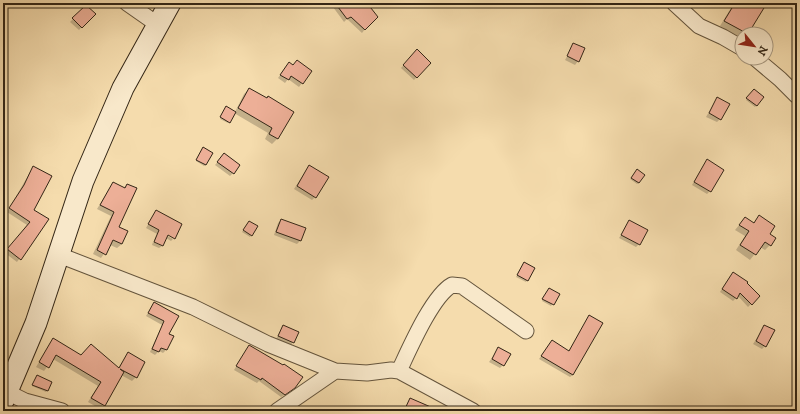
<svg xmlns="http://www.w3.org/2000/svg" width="800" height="414" viewBox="0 0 800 414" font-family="'IM FELL DW Pica',serif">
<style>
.shadow{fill:#0003}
.building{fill:#edaf97;stroke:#332616}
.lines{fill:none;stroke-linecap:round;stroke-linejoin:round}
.street-casing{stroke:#64543c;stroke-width:17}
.secondary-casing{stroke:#332616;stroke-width:23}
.street{stroke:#f8e8ca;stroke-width:15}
.secondary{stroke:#f8e8ca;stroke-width:21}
</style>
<rect width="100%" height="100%" fill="#f5dcad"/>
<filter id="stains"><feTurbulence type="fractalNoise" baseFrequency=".005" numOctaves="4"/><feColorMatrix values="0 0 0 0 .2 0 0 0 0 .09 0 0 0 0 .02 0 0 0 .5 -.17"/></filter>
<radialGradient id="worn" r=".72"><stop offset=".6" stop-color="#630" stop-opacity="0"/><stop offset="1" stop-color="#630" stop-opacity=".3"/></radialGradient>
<path class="shadow" d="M219,3h8l-3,3z
M338,3h28l-1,26 -3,4 -15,-14 -3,3 -11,-15z
M734,3h32l-19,31h-5v5l-22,-13z
M86,6l8,8 -15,16 -9,-8z
M574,44l4,17 -3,4 -10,-5z
M417,51l13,12 -16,17 -13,-12z
M289,63l13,20 -3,4 -11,-8 -3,4 -7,-5z
M249,89l43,23 -15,27 -5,5 -7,-5 3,-6 -34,-20 -6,10 -8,-4 5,-10 10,3 9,-18z
M754,90l9,7 -8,10 -9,-7z
M717,98l3,21 -3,3 -11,-5z
M202,150l4,15 -2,1 -8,-5z
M221,158l12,15 -3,3 -15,-11z
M704,164l6,27 -3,3 -15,-9z
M309,166l6,31 -3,3 -18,-11z
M33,167v43l14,10 -30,42 -12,-9 22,-28 -20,-13z
M636,172l3,11 -2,1 -7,-5z
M113,183l10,5 4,-3 -9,43 4,16 -5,4 -7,-3 -9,13 -8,-4 18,-38 -14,-7z
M156,211l8,21v2l9,5 -2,2 -5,-3 -3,6 -9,-4 3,-6 -11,-6z
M759,217l10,17 1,11 -5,5 -5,-3 -10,13 -14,-10 9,-14 -10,-6 10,-12 8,5z
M281,220l20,20 -4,4 -23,-9 4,-12z
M630,221l9,23 -3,3 -17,-9z
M248,223l3,12 -1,2 -8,-5z
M153,242l9,4 -3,2 -7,-3z
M523,264l4,16 -1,2 -10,-5z
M730,276l29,20 -11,11 -10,-11 -5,5 -13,-9z
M549,289l10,5 -8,12 -9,-5z
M154,303l24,13 -10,18 4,2 -6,14 -3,3 -4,-2 -4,4 -5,-3 12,-27 -16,-9z
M3,312l4,2 -4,7z
M589,317l-16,58 -3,2 -31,-18 13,-18 16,11z
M283,326l10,16 -3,4 -14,-7z
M765,326v20l-3,3 -9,-5z
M53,339l28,17 37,12 10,-14 8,23 -4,4 -11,-6 -21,34 -12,-7 10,-16 -45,-27 -9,12 -8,-4z
M249,346l42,45 -10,6 -22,-16 -2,2 -23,-13z
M499,348l4,17 -3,3 -11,-6z
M37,376l10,15 -1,1 -14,-6z
M410,399l28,12h-35z
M109,406l18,5h-22z
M531,408l3,3h-6z
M442,409l6,2h-9z"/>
<path class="building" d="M335,3h32l11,14 -13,13 -14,-13 -4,2z
M735,3h32l-19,31 -24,-13z
M86,5l10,9 -14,14 -10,-10z
M573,43l12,5 -6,14 -12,-6z
M417,49l14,14 -14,15 -14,-13z
M297,60l15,11 -9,13 -12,-8 -2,4 -9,-5 9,-13 4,3z
M249,88l18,10 1,-2 26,16 -16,27 -9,-5 3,-6 -34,-20z
M754,89l10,8 -7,9 -11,-8z
M717,97l13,7 -9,16 -12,-7z
M226,106l10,6 -6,11 -10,-6z
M203,147l10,6 -7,12 -10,-5z
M224,153l16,12 -6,9 -17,-12z
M707,159l17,11 -13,22 -17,-10z
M309,165l20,12 -13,21 -19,-12z
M33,166l19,10 -18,34 15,9 -28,41 -14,-11 23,-27 -21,-14 15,-23z
M637,169l8,6 -6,8 -8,-5z
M113,182l12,6 2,-4 10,4 -18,39 9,4 -6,13 -9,-4 -7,15 -9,-5 17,-38 -14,-7z
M156,210l26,14 -7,15 -7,-4 -5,11 -9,-4 5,-12 -11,-6z
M759,215l16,11 -5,8 6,4 -5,8 -6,-4 -9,13 -16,-10 9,-14 -10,-6 6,-8 9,6z
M281,219l25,9 -5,13 -25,-9z
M629,220l19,10 -8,15 -19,-10z
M249,221l9,5 -6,10 -9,-6z
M524,262l11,6 -7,13 -11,-6z
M733,272l15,10 -1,1 13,13 -8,9 -12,-12 -3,6 -15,-10z
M549,288l11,6 -6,11 -12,-6z
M154,302l25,14 -10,18 5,2 -7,14 -6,-2 -2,4 -7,-3 12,-28 -16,-8z
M589,315l14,8 -30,52 -32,-19 11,-16 17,11z
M283,325l16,7 -5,11 -16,-7z
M764,325l11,5 -9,17 -10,-6z
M53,338l28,17 10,-11 28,24 9,-16 17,10 -8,16 -17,-9 4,3 -19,34 -14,-8 10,-16 -45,-27 -7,13 -10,-6z
M249,345l34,20 1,-1 19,13 -8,11 -10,7 -23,-17 -1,2 -25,-14z
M498,347l13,7 -7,12 -12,-7z
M37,375l15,7 -4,9 -16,-6z
M410,398l30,13h-36z"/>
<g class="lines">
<defs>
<path id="street" d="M127,3l30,21
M674,3l25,23 24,11 19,11
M755,58l25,21 17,17
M59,255l134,52 75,37 67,27 32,2 24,-3 8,1 74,40
M399,371c10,-21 33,-75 53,-86l10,1 64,45
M7,392l18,9 37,10
M277,411l58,-40"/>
<path id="secondary" d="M3,401l33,-78 47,-142 40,-93 47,-85"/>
</defs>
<use href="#street" class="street-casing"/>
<use href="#secondary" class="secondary-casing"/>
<use href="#street" class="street"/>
<use href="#secondary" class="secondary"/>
</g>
<rect width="800" height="414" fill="none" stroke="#f5dcad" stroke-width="16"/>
<rect x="4" y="4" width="792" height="406" fill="none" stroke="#332616" stroke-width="2"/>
<rect x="8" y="8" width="784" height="398" fill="none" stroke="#332616"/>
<g transform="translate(754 46) rotate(120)"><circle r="19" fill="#f8e8ca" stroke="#a99a82"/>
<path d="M0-3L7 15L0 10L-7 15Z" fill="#8f2418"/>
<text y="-6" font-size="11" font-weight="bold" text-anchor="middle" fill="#332616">N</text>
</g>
<rect width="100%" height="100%" filter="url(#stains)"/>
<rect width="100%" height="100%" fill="url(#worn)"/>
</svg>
